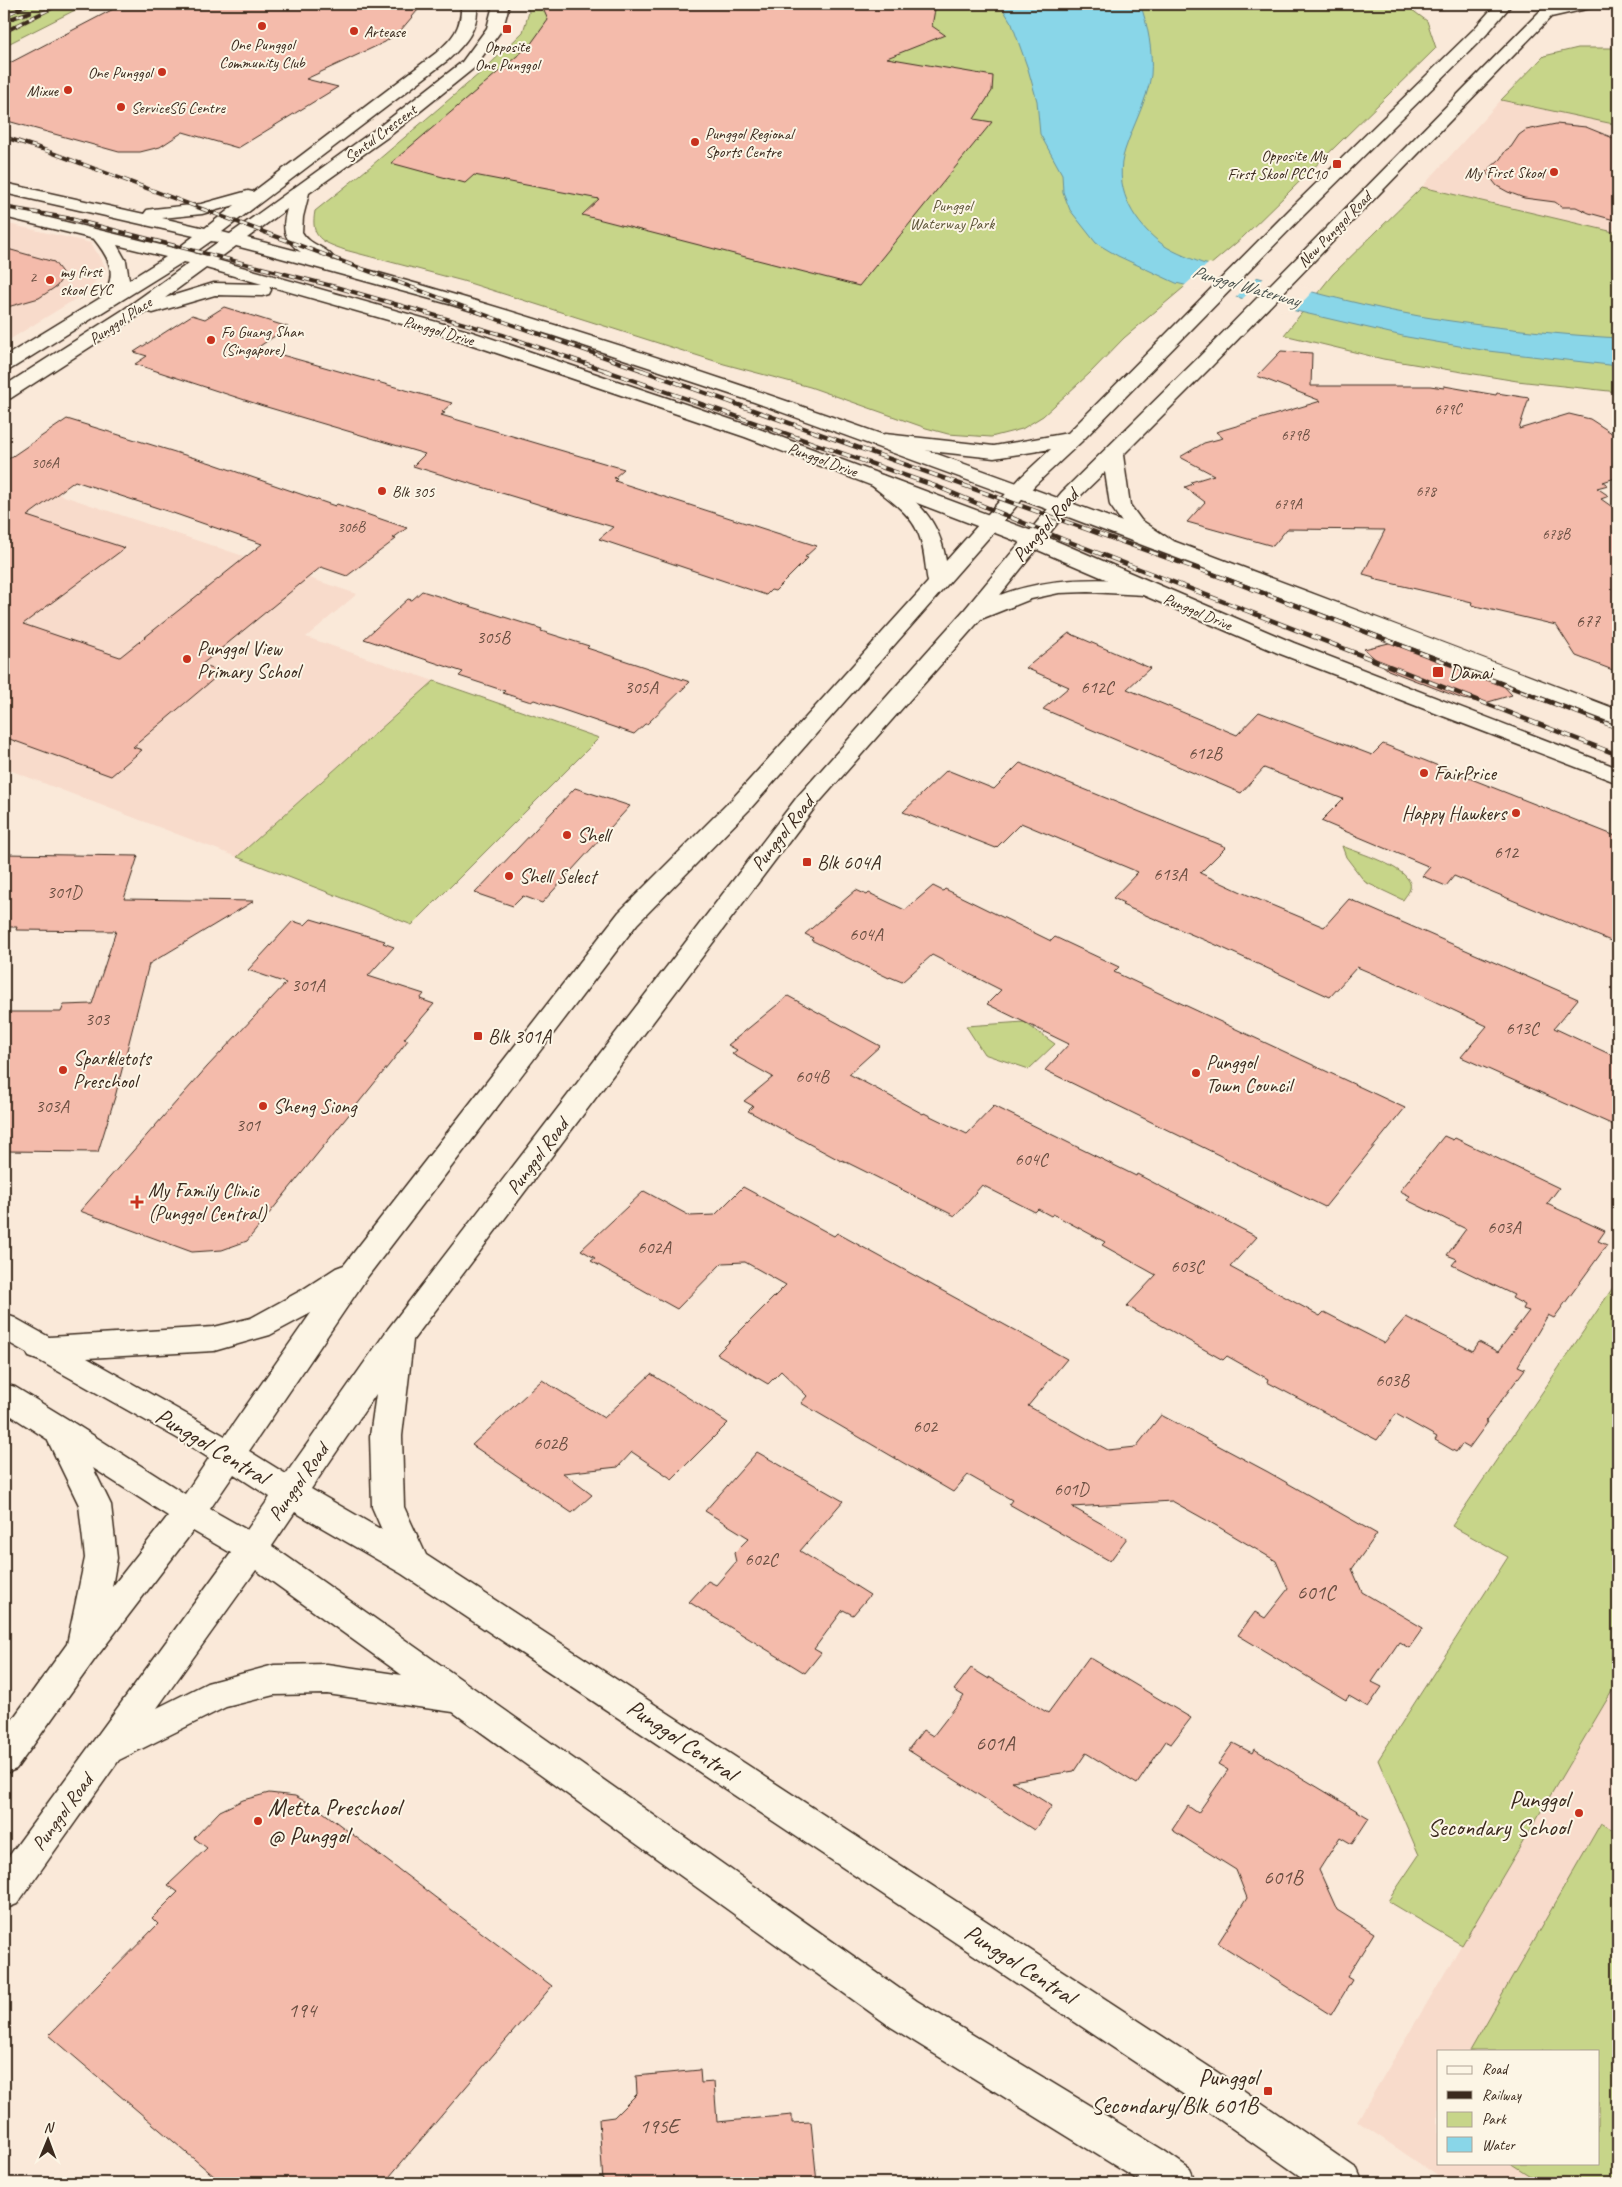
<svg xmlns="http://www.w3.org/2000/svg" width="1622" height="2187" viewBox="0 0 1622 2187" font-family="Caveat,sans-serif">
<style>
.built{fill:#f8dbcb;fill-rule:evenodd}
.green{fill:#c7d589;stroke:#818054}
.water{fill:#89d6e8;stroke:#6a9197}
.pier{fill:#fae9d9}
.building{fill:#f4bbab;stroke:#3b2a1e;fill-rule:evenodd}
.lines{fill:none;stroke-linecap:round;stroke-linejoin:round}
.minor-casing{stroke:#3b2a1e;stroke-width:3}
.major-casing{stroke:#3b2a1e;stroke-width:3}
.minor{fill:#fcf5e5;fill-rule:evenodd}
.major{fill:#fcf5e5;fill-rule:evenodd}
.rail-far1-casing{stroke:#3b2a1e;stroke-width:4}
.rail-casing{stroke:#3b2a1e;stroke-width:4.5}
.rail-far1{stroke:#fcf5e5;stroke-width:2.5;stroke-dasharray:7;stroke-linecap:butt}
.rail{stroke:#fcf5e5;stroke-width:3;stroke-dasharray:9;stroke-linecap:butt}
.poi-dot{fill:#c8321e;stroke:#fcf5e5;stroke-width:2}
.labels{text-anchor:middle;stroke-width:4;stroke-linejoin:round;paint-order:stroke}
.far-number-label{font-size:15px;fill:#694e41}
.far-poi-label{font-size:16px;fill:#3b2a1e;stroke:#fcf5e5;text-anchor:start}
.far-street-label{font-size:16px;fill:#3b2a1e;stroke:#fcf5e5}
.far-park-label{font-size:16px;fill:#5e5539;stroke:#fcf5e5}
.far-water-label{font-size:18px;font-style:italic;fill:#4e5550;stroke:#fcf5e5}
.number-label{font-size:18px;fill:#694e41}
.street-label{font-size:20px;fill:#3b2a1e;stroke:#fcf5e5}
.poi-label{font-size:20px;fill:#3b2a1e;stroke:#fcf5e5;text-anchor:start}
.near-number-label{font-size:21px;fill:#694e41}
.near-street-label{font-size:24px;fill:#3b2a1e;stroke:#fcf5e5}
.near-poi-label{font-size:24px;fill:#3b2a1e;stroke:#fcf5e5;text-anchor:end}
</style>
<rect width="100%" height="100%" fill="#fae9d9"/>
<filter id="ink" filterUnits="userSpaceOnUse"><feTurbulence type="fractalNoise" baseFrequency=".02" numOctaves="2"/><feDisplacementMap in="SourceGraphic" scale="10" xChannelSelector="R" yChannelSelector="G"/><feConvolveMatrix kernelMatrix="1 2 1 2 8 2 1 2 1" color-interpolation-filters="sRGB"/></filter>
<g filter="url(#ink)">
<path class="built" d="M1501,100l117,25v108l-196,-46z
M4,223l87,20 15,25 -19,24 -83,51z
M4,476l353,118 -51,43 128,44 -197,176 -233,-89z
M1618,1681v502h-170l-91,-62zM1438,2051h160v112h-160z"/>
<path class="green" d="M4,4h83l-83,42z
M526,4h878l23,17 9,27 -194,190 -118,100 -34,35 -47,43 -21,13 -31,8 -43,-3 -22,-6 -116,-41 -86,-23 -261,-83 -118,-31c-23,-8 -35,-12 -30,-39l56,-45 115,-98 37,-36 6,-20z
M1578,48h40v77l-117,-25 43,-44z
M1422,187l196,46v159l-101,-11 -134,-22 -99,-24 49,-61z
M434,681l165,57 -187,187 -175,-68z
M1342,846c17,7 62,20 68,37 2,7 -4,12 -7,17l-38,-18 -19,-25z
M1024,1022l31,22 -26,25 -45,-15 -18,-28z
M1618,1280v401l-156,264 -74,-44 31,-46 -41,-95 130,-203 -56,-31z
M1601,1823l17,10v350h-77l-31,-20h88v-112h-128z"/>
<path class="water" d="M1000,4h140c8,20 13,49 11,71 -4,26 -18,50 -26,75 -12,35 6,69 33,91 12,10 29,16 44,22 72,18 144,40 217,53 66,11 132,18 199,22v28l-130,-15 -81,-14 -231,-54 -58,-27 -22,-13 -26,-33 -7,-18 -1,-18 -22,-40 -3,-33 -9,-32 -16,-45z"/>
<path class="pier" d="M1209,263l50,12 -25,24 -51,-12z
M1265,277l50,12 -23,24 -52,-12z"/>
<path class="building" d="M123,4h300l-22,26 -16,12 -79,37 32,8 -100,61 -55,-16 -23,15 -20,5h-21l-115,-32v-54z
M541,4h395l-4,22 13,9 -58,23 106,18 -1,15 -18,28 18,3 -133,164 -277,-71 17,-16 -125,-24 -9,8 -74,-20 139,-118 18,-25z
M1556,124l30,3 32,13v81l-29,-8 -13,-6h-14l-7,-5 -31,-4 -16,-6 -11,-6 -11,-14 14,-13 6,-9 5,-3 8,-12 7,-5z
M4,248l50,14 10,13 -7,11 -18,12 -35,10z
M224,307l64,20 -31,21 195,55 -10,9 3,1 -4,2 183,54 -10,9 3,1 -2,2 202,65 -12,11 3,1 -33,33 -4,-1 -5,5 -167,-56 14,-12 -200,-61 12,-12 -165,-49 -125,-41 12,-8 -13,-4 58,-37 13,4z
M1281,351l31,2 -1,33h119l14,2v-2l52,9 1,-2 32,5 -10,31 50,-15 21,5 28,18v40l-15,5 5,3 -11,3 12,8 -8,3 17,12v161l-42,-16 -20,-31 -85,-20 1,-3 -99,-23 1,-2 -11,-3 22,-44 -98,-1 -14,17 -86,-24 18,-20 -20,-15 8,-3 -2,-2 23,-7 -34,-18 24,-14 19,-5 -7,-6 105,-31 -64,-25z
M67,419l144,44 124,43 2,-2 70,24 -14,10 3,1 -49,37 -26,-9 -120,98 21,7 -89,75 9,3 -31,26 -107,-39v-275zM75,481l98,32 89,31 -142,113 -97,-33 102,-76 -98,-32z
M422,591l120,38 -1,2 48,15 -2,2 103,34 -43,42h-2l-11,10 -100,-34 -3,2 -28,-9 2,-2 -46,-15 4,-4 -99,-33 44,-40 4,1z
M1069,633l81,35 -23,21 110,46 22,-23 113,43 11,-11 235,93v107l-164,-68 -8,10 -24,-10 8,-9 -109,-46 22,-22 -79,-31 -23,25 -198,-84 26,-22 -43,-19z
M1393,642l107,40 12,13 -27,8 -22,-4 -75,-29 -24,-21z
M1020,763l206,84 -26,26 50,23 74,31 25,-28 229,100 -24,29 64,30v69l-157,-70 26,-31 -83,-39 -47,-20 -27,30 -116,-53 -92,-39 2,-2 -11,-5 25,-26 -117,-49 -25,25 -93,-36 44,-42 47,19z
M575,788l55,18 -88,97 -19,-7 -10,10 -38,-13z
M4,854l134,2 -14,43 130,2 -105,63 -34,133 -17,55 -94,-1v-139h57l3,-7 28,-1 24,-73 -100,-1 1,-3h-13z
M933,886l10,5 2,-2 106,52 4,-4 64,30 -5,5 291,136 -80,99 -280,-137 24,-26 -82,-40 14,-14 -69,-35 -30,27 -12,-5 -1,1 -78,-38 2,-2 -8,-4 51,-44 11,5 2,-2 36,17z
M311,919l74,22 -2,2 11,4 -26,29 56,18 -4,5 14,5 -30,35 4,1 -15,20 -146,181 -25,9 -30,2 -112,-41 127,-144 79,-84 -38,-13 45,-49 12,4z
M788,996l92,50 -31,28 74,40 1,-1 43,21 27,-28 142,70 1,-2 120,63 -27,30 90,49 4,-4 60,31 22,-26 67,34 6,-9 19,10 31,-41 -6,-2 2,-4 -13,-7 2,-3 -62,-30 5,-6 -10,-4 19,-26 -59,-29 3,-4 -10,-5 44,-55 9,4 2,-2 104,50 -12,16 58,27 -7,10 9,4 -53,73 -6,-3 -30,51 7,3 -39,52 2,1 -19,26 -7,-4 -6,8 -21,-12 2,-3 -41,-23 -19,26 -110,-58 1,-3 -41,-23 -4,4 -96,-54 29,-31 -54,-30 3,-3 -52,-28 -2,2 -13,-7 -3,3 -53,-27 -27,31 -113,-56 -1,1 -93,-50 5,-5 -9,-5 29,-24 -41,-23 5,-4 -9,-5z
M743,1187l91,49 3,-3 230,126 -39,47 80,44 28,-3 25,-32 107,57 109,62 -25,35 10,23 61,36 -14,20 -10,-6 -27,40 10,5 -14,20 -19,-11 -3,4 -108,-65 17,-23 10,6 23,-29 -12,-28 -59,-35 -45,-25 -100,6 55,31 -17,23 -101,-57 3,-4 -44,-25 -15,17 -152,-89 6,-7 -26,-25 -13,13 -51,-30 69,-69 -41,-23 -23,1 -45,46 -86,-48 4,-3 -14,-8 63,-59 46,25 25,-1z
M651,1374l77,49 -56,56 -40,-27 -14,15 -55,6 29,22 -20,18 -100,-68 70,-65 62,38z
M757,1452l86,49 -43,50 70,44 -17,20 -10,-5 -29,39 7,4 -16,20 -116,-71 19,-21 8,4 20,-23 -2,-9 15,-15 -44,-27z
M1089,1657l102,61 -20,26 -5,-3 -29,43 -51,-31 -12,18 -62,10 40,25 -18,24 -126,-80 15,-20 10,6 31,-40 -10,-6 17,-22 18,11v-2l59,36z
M1233,1743l19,10 2,-4 115,69 -17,26 -12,-7 -21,33 18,40 37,23 -27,44 5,3 -21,35 -113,-72 29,-45 -11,-28 -64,-40 16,-24 10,7 30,-43 -10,-6z
M269,1793l26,3 20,10 237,180 -168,197h-162l-173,-148 109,-111 -6,-6 26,-26 -10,-7 39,-37 -13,-10 26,-27 23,-11z
M700,2070l1,13 13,-1 3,40 75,-7v8l19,-1 6,61h-214l-4,-64 15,-2 23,-23 -1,-18z"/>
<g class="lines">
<defs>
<path id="minor" d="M461,4h16c2,25 -12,40 -29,56l-226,172 8,2 150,-108 82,-64 25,-34 5,-19 -1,-5h16l1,5 -5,19 -29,40 -82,66 -83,59 -6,24 -1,15c7,13 23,14 31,25l-2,3c276,74 545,170 813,270 158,60 317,119 474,180v15l-563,-213 -301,-110 -203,-67 -102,-31 -186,-51 -27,-7 -19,14 255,72 287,97 281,105 254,109 324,125v15l-340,-130 -254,-109 -279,-107 -287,-97 -252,-72 -41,30 49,-15 48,1 7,2 2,4 -2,4 -7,2 -47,-1 -62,18 -7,-2 -135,87 -7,2v-14l119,-76 66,-47 -6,-1 -172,107 -7,2v-14l98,-60c16,-23 8,-38 -8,-58l-90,-22v-10l173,42 17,-13 -190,-43v-10l140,31 3,-4 6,-1 48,-5 47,-13 5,1 183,-139c17,-15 26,-25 25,-49zM235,205l-30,23 -43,-10 40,-4zM287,209c-6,20 -3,31 14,43l-54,-14zM211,241l7,1 -18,13 -6,-2zM117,245l49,12 -37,23 -3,-19z"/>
<path id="major" d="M1496,4h16l-26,31 -183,181 -222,226 -46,43 -285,324 -113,115 -269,352 -119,175 37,23 102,-145 410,-533 167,-187 97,-117 134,-132 351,-356h51l-3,3 -44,10 -341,351 -87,87 7,50 11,15 30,20 3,5 -3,5 -8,1 -8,-1 -29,-22 -16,-23 -5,-33 -29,28 -76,95c50,-18 92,-17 145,-14l8,2 3,5 -3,5 -8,2 -57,-3 -29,1 -28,6 -50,20 -165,187 -403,534 -11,96 2,71 22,48 791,517 140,97 6,14h-53l-121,-85 -787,-524 -107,-62 -23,34 645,455 246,149 27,19 6,14h-53l-252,-156 -438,-315 -126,-18 -53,1 -48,12 -107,53 -102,144 -13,5v-46l227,-310 -38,-22 -98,128 -79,110 -12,5v-43l63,-87 18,-86 -6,-53 -32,-66 -43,-28v-27l11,3 54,33 116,74 24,-36 -32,-20 -137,-77 -11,-4 -2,-4 -23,-13v-26l11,4 34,19 165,-10 37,-9 51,-28 34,-22 8,-3 275,-353 113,-113 196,-217c-3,-15 -3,-32 -9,-47 -8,-22 -31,-36 -49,-51l-3,-4 3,-4 7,-2 7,2c33,25 55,42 62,85l75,-84 30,-28 -57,9 -109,-12 -7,-2 -3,-4 3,-4 7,-2 109,12 74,-13 223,-225 183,-179zM311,1313l-86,123 -138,-78 127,-7 56,-16zM376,1394l-6,42 2,71 10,23 -71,-41zM93,1468l75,48 -56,71 5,-29 -6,-53zM234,1474l36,23 -23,33 -37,-21zM256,1570l146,105 -75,-11 -53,1 -67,18 -50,25z"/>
</defs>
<use href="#minor" class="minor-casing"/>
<use href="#major" class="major-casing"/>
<use href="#minor" class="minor"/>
<use href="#major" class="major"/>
<defs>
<path id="rail-far1" d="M10,13l19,-9
M4,21l26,-9
M4,32l56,-28
M4,137l38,12 457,171 145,51
M4,207l63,11 269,69 167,48 104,36"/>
<path id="rail" d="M604,370l334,117 124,52 556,216
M641,370l585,209 392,149"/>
</defs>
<use href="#rail-far1" class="rail-far1-casing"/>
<use href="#rail" class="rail-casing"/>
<use href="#rail-far1" class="rail-far1"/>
<use href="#rail" class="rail"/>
</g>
</g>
<g class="poi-dot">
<circle cx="262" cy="26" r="5"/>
<rect x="502" y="24" width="10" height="10" rx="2.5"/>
<circle cx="354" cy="31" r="5"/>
<circle cx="162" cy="72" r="5"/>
<circle cx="68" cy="90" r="5"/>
<circle cx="121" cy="107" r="5"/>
<circle cx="695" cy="142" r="5"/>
<rect x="1332" y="159" width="10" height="10" rx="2.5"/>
<circle cx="1554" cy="172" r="5"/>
<circle cx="50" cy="280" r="5"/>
<circle cx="211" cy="340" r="5"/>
<circle cx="382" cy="491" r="5"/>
<circle cx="187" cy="659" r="5"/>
<rect x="1432" y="666" width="12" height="12" rx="2.5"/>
<circle cx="1424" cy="773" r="5"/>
<circle cx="1516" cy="813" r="5"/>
<circle cx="567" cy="835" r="5"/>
<rect x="802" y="857" width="10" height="10" rx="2.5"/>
<circle cx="509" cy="876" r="5"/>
<rect x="473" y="1031" width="10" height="10" rx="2.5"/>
<circle cx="63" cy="1070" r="5"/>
<circle cx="1196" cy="1073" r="5"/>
<circle cx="263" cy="1106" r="5"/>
<path d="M134.5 1194.5h5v5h5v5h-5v5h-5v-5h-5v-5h5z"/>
<circle cx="1579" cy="1813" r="5"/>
<circle cx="258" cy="1821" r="5"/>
<rect x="1263" y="2086" width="10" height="10" rx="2.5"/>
</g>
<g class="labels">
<g class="far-number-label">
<text x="33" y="282">2</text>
<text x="1448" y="414">679C</text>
<text x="1295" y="440">679B</text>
<text x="45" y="468">306A</text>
<text x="1426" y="496">678</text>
<text x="1288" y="509">679A</text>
<text x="351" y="532">306B</text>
<text x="1556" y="539">678B</text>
</g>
<g class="far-poi-label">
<text x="364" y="37">Artease</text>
<text x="262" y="50" text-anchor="middle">One Punggol<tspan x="262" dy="18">Community Club</tspan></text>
<text x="507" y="52" text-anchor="middle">Opposite<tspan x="507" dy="18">One Punggol</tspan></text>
<text x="152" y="78" text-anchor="end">One Punggol</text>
<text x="58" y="96" text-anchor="end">Mixue</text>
<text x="131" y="113">ServiceSG Centre</text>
<text x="705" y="139">Punggol Regional<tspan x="705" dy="18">Sports Centre</tspan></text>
<text x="1327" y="161" text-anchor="end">Opposite My<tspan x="1327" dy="18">First Skool PCC10</tspan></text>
<text x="1544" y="178" text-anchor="end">My First Skool</text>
<text x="60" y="277">my first<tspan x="60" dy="18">skool EYC</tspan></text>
<text x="221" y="337">Fo Guang Shan<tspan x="221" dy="18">(Singapore)</tspan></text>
<text x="392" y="497">Blk 305</text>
</g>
<g class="far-street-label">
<text transform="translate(380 133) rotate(-37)" y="6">Sentul Crescent</text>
<text transform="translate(1334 229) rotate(-46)" y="6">New Punggol Road</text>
<text transform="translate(120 320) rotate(-34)" y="6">Punggol Place</text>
<text transform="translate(439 330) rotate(16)" y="6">Punggol Drive</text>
<text transform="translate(823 459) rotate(20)" y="6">Punggol Drive</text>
<text transform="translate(1198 611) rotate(23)" y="6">Punggol Drive</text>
</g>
<g class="far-park-label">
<text x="952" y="211">Punggol<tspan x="952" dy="18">Waterway Park</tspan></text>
</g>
<g class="far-water-label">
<text transform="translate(1246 286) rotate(16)" y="6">Punggol Waterway</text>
</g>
<g class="number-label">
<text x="1588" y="627">677</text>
<text x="493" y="643">305B</text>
<text x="641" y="693">305A</text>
<text x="1097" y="693">612C</text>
<text x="1205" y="759">612B</text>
<text x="1506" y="858">612</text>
<text x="1170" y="880">613A</text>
<text x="64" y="898">301D</text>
<text x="866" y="940">604A</text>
<text x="308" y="991">301A</text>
<text x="97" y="1025">303</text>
<text x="1522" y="1034">613C</text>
<text x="812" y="1082">604B</text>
<text x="52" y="1112">303A</text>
<text x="248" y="1131">301</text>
<text x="1031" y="1165">604C</text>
<text x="1504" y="1233">603A</text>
<text x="654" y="1253">602A</text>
<text x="1187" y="1272">603C</text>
<text x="1392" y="1386">603B</text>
<text x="925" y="1432">602</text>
<text x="550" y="1449">602B</text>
<text x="1071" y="1495">601D</text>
<text x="761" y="1565">602C</text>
</g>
<g class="street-label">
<text transform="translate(1045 525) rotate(-49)" y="7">Punggol Road</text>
<text transform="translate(782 833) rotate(-52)" y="7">Punggol Road</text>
<text transform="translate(537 1156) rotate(-53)" y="7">Punggol Road</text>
<text transform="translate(298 1482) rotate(-55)" y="7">Punggol Road</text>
<text transform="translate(62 1812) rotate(-54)" y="7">Punggol Road</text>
</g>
<g class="poi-label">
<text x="197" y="655">Punggol View<tspan x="197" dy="23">Primary School</tspan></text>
<text x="1449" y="679">Damai</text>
<text x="1434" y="780">FairPrice</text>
<text x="1506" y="820" text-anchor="end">Happy Hawkers</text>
<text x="577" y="842">Shell</text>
<text x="817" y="869">Blk 604A</text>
<text x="519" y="883">Shell Select</text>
<text x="488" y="1043">Blk 301A</text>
<text x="73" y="1065">Sparkletots<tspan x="73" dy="23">Preschool</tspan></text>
<text x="1206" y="1069">Punggol<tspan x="1206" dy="23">Town Council</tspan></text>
<text x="273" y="1113">Sheng Siong</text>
<text x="148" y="1197">My Family Clinic<tspan x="148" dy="23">(Punggol Central)</tspan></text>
</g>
<g class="near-number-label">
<text x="1316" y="1599">601C</text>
<text x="995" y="1750">601A</text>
<text x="1283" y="1884">601B</text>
<text x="302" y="2017">194</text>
<text x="659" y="2133">195E</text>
</g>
<g class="near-street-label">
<text transform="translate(212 1446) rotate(31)" y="8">Punggol Central</text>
<text transform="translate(682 1740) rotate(34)" y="8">Punggol Central</text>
<text transform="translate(1020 1964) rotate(33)" y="8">Punggol Central</text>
</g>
<g class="near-poi-label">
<text x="1569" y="1807">Punggol<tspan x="1569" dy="28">Secondary School</tspan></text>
<text x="268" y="1815" text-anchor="start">Metta Preschool<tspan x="268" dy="28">@ Punggol</tspan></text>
<text x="1258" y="2085">Punggol<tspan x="1258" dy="28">Secondary/Blk 601B</tspan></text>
</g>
</g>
<rect width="1622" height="2187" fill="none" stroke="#fcf5e5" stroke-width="20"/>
<rect x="10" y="10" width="1602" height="2167" fill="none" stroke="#3b2a1e" stroke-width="2" filter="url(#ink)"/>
<rect x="1437" y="2050" width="162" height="115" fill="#fcf5e5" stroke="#afa495"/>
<rect x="1447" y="2066" width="25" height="8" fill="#fcf5e5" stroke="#afa495"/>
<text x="1482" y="2074" font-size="15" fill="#3b2a1e">Road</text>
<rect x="1447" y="2091" width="25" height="8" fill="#3b2a1e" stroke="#afa495"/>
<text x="1482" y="2100" font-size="15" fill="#3b2a1e">Railway</text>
<rect x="1447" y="2112" width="25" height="15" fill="#c7d589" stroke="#afa495"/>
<text x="1482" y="2124" font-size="15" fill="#3b2a1e">Park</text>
<rect x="1447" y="2137" width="25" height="15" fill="#89d6e8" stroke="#afa495"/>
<text x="1482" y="2150" font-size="15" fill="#3b2a1e">Water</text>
<g transform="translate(48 2140) rotate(1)" stroke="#fcf5e5" stroke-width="4" paint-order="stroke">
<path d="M0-4L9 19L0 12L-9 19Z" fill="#3b2a1e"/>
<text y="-8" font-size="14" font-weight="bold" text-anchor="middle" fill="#3b2a1e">N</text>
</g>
</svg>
